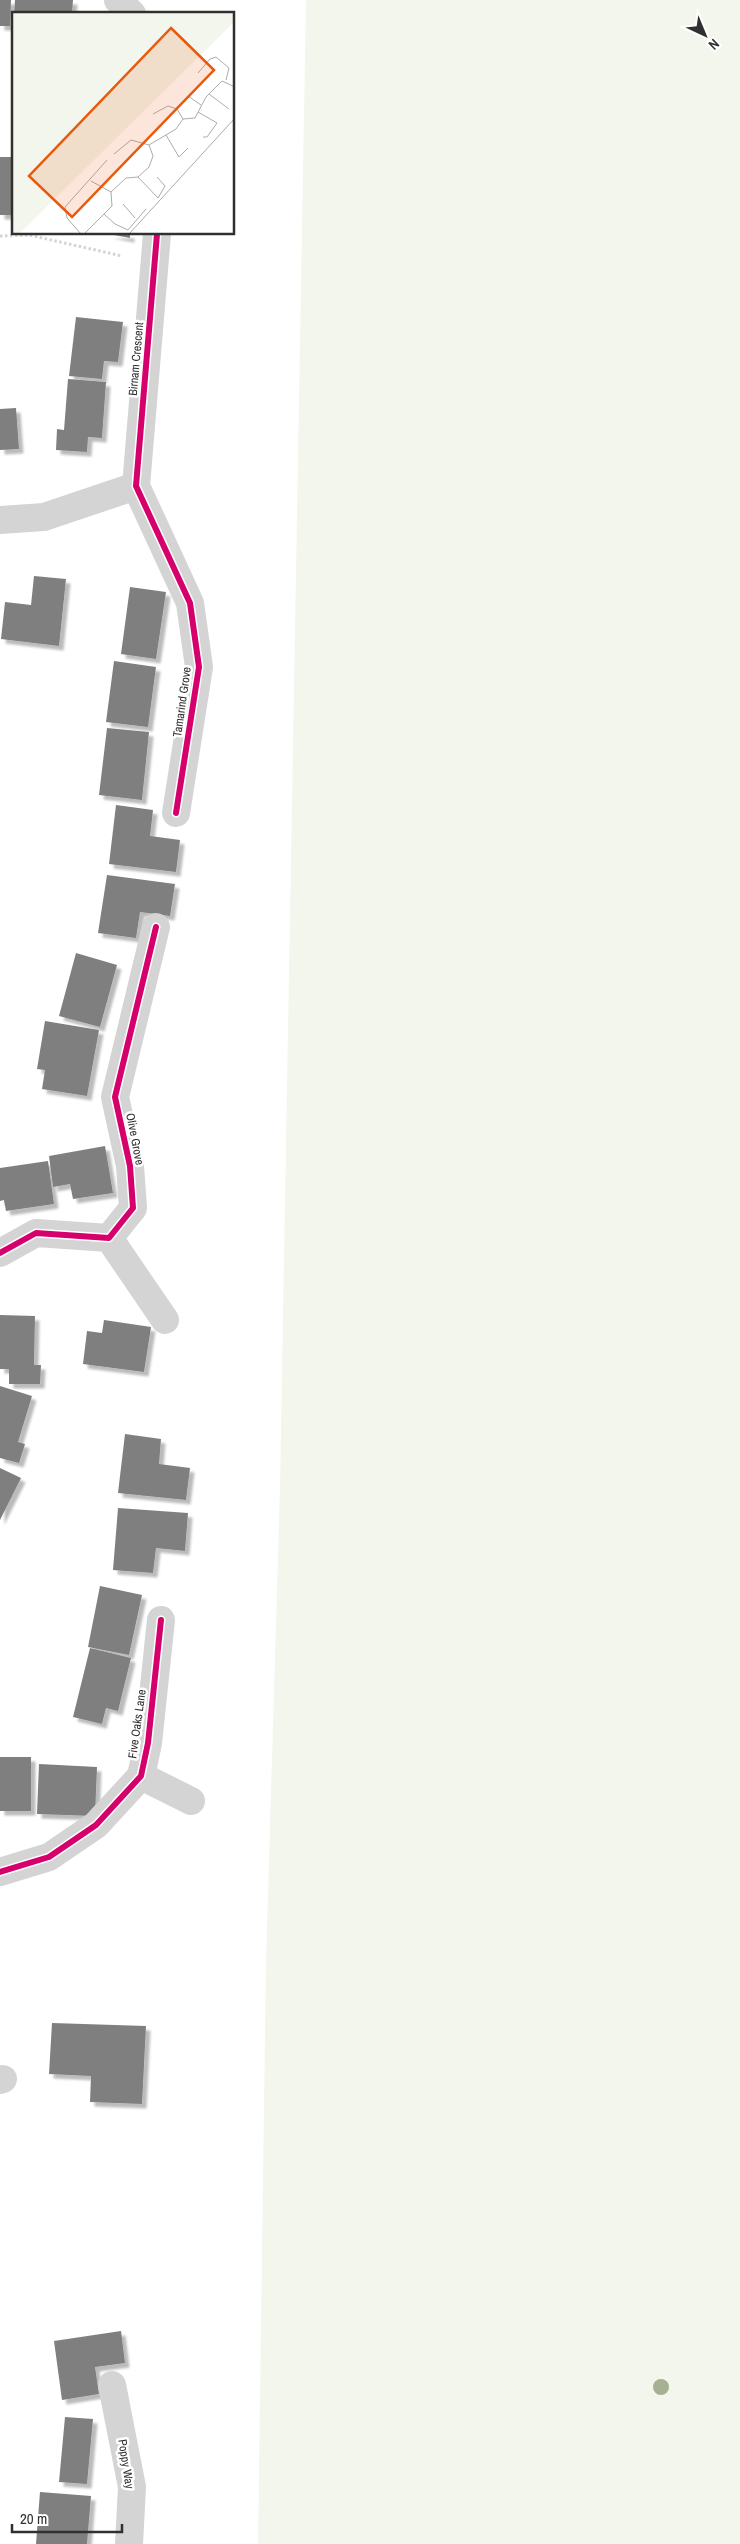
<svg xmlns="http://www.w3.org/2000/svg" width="740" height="2544" viewBox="0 0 740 2544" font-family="'Archivo Narrow',sans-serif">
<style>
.green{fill:#f3f6ec}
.building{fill:#7f7f7f;filter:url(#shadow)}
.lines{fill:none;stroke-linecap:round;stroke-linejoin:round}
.path{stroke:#d4d4d4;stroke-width:3;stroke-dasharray:2.5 2.5;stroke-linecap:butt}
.minor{stroke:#d4d4d4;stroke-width:28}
.cycleway-casing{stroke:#fff;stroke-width:9}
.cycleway{stroke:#d6006c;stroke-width:6}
.tree{fill:#a5b192}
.labels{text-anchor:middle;stroke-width:5;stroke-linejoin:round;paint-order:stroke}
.street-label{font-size:12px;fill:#303030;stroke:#fff}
.inset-road{fill:none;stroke:#acacac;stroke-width:1}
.view{fill:#e8590c;fill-opacity:0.15;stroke:#e8590c;stroke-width:2.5}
.inset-edge{fill:none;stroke:#303030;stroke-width:2.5}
</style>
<defs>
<filter id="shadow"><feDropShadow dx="4.5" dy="4.5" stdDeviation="1" flood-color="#0004"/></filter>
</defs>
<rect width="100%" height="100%" fill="#fff"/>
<path class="green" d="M306,0h434v2544h-482l8,-582 14,-474z"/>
<path class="building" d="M0,0h11l-1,26h-10z
M15,0h58l-1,14h-58z
M0,157h14v58h-14z
M109,234h21v4z
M76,317l47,5 -5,40 -14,-1 -2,18 -33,-3z
M68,379l38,3 -4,56 -14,-1 -1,15 -31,-2 1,-21 7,1z
M16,408l3,41 -19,1v-41z
M34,576l32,3 -7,67 -58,-7 4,-37 26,3z
M130,587l36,5 -10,67 -35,-5z
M114,661l42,6 -8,60 -42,-5z
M107,728l42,4 -7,68 -43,-5z
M116,805l37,5 -3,26 30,4 -4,32 -67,-8z
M107,875l68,9 -5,32 -30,-4 -4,26 -38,-5z
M76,953l41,12 -17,62 -41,-11z
M45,1021l54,9 -12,66 -45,-7 3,-19 -8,-1z
M105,1146l8,47 -40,6 -3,-15 -17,3 -4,-31z
M48,1161l6,43 -48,7 -2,-11 -4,1v-33z
M0,1315l35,1 -1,49h7l-1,19h-31v-15h-9z
M104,1320l47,7 -7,45 -61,-8 4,-33 15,2z
M0,1386l32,10 -14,46 7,2 -6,19 -19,-5z
M125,1434l36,5 -2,25 31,4 -4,32 -68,-7z
M0,1468l21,10 -21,42z
M118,1508l70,5 -3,38 -29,-3 -3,25 -40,-3z
M100,1586l42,9 -13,60 -41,-8z
M90,1648l41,10 -13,53 -12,-3 -4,16 -29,-7z
M0,1757h31v54h-31z
M39,1764l58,3 -2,49 -58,-2z
M52,2023l94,3 -4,78 -52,-2 1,-26 -42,-2z
M121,2331l4,32 -30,4 4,27 -37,6 -8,-59z
M65,2417l28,2 -6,65 -28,-2z
M40,2492l51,4 -4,48h-51z"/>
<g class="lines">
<path class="path" d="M0,236l29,-1 93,21"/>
<path class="minor" d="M118,0l14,14
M157,234l-21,252 54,117 9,64 -23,146
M0,520l44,-3 92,-31
M109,1238l56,82
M0,1253l36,-20 73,5 24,-30 -3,-42 -15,-69 41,-170
M141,1776l50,25
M0,1872l49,-15 47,-32 45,-49 7,-33 13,-123
M0,2080l3,-1
M112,2385l20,102 -3,57"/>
<defs>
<path id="cycleway" d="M157,234l-21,252 54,117 9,64 -23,146
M0,1253l36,-20 73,5 24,-30 -3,-42 -15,-69 41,-170
M0,1872l49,-15 47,-32 45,-49 7,-33 13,-123"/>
</defs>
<use href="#cycleway" class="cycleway-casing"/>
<use href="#cycleway" class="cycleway"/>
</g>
<circle class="tree" cx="661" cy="2387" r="8"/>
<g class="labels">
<g class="street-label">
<text transform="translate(136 359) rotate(-85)" y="4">Birnam Crescent</text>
<text transform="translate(182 702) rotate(-82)" y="4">Tamarind Grove</text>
<text transform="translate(135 1139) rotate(79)" y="4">Olive Grove</text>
<text transform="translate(137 1724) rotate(-82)" y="4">Five Oaks Lane</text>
<text transform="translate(126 2464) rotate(81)" y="4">Poppy Way</text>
</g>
</g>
<g transform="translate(12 12)">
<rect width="222" height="222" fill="#fff"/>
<path d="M0,0h222l1,9 -216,213h-7z" fill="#f3f6ec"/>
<path class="inset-road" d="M186,61l12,-14 6,-2 13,11 -3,12M197,82l20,15M176,84l13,9M186,100l19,11 -10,14h-4M171,107l12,-1 11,-21 16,-16 13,6M154,123l13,22 9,-9M137,133l27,-16 7,-10 -6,-10 -9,-3 -15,8M102,142l17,-14 18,5M126,165l20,21 7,-12 -8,-9M79,169l20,11M99,180l15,-14 12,-1 11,-10 4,-11 -4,-11M111,192l12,14M92,202l11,10 13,6 18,-21M69,222l-14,-16 -2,-11 42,-47M72,222l28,-28 -1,-14M117,222l106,-116"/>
<path class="view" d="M159,16l43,42 -142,147 -43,-41z"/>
<rect width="222" height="222" class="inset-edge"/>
</g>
<g transform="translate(705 35) rotate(136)" stroke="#ffffff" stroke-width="4" paint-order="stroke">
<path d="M0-4L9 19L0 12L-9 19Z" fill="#303030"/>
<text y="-8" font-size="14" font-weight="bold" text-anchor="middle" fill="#303030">N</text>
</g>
<path d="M12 2524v8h110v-8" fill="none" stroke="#303030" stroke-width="2.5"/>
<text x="20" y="2524" font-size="15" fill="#303030" stroke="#ffffff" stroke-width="4" paint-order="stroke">20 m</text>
</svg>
